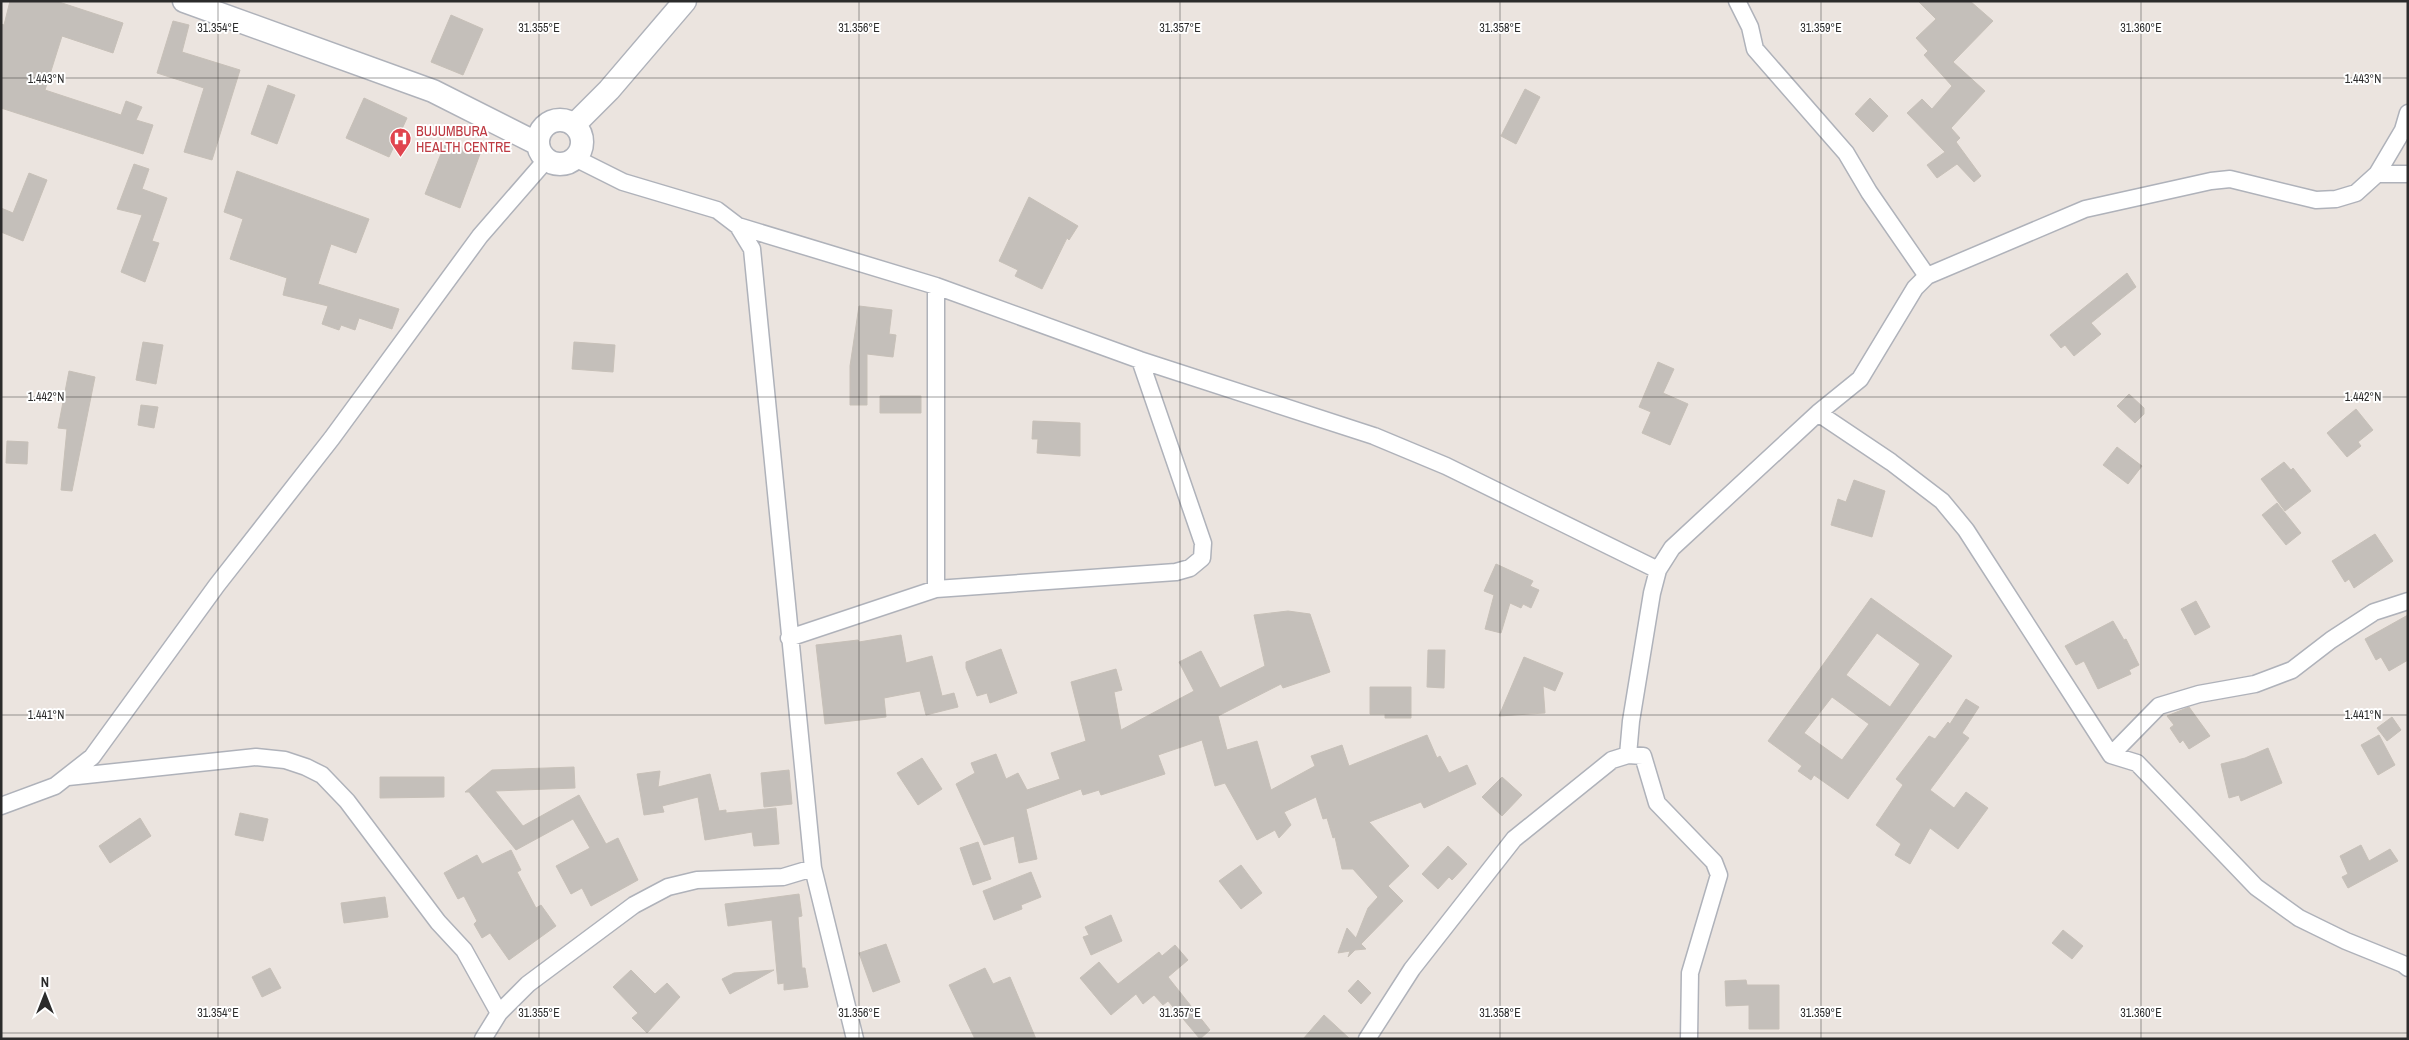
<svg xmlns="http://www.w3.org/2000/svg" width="2409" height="1040" viewBox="0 0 2409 1040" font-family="'Archivo Narrow',sans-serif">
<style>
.building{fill:#c4bfba;stroke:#c7c0b8;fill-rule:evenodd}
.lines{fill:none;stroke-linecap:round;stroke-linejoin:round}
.street-casing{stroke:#afb2ba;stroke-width:19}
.secondary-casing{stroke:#afb2ba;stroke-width:25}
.street{stroke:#fff;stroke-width:16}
.secondary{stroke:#fff;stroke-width:22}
.ticks{fill:none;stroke:#2b2b2b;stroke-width:1;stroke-opacity:0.45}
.labels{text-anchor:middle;stroke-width:4;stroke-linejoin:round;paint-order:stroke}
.health-label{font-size:14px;fill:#be3a42;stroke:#fff;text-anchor:start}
.ticks-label{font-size:12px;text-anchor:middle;fill:#2b2b2b;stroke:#fff;stroke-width:4;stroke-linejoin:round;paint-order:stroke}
</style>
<rect width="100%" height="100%" fill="#ebe4df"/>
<path class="building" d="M10,1h46l67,22 -10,30 -51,-17 -17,54 76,25 5,-14 16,6 -6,13 17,5 -10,29 -142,-46v-84l3,1z
M1918,1h52l23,20 -40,41 32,29 -34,37 9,10 -4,4 25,34 -7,6 -17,-18 -20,14 -10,-13 18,-13 -38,-39 15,-14 10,10 20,-23 -28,-31 4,-4 -12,-13 20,-19z
M451,15l32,14 -20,46 -32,-13z
M173,21l16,4 -7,27 58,18 -28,90 -28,-8 20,-64 -47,-15z
M268,85l27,10 -18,49 -26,-10z
M1525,89l15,8 -24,47 -15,-8z
M364,98l43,20 -18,39 -43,-19z
M1870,98l18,18 -15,16 -18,-18z
M446,141l34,13 -20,54 -35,-14z
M134,164l15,5 -7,20 25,9 -15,43 7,2 -14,39 -24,-10 21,-57 -25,-6z
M237,171l132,48 -13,34 -25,-9 -13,40 81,25 -7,20 -33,-11 -4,12 -14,-5 -2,5 -17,-6 6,-18 -45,-11 4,-17 -57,-19 13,-40 -19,-7z
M29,173l18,7 -24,61 -22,-9v-24l12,5z
M1029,197l49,29 -9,14 -2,-2 -25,51 -27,-13 3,-6 -19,-9z
M2127,273l9,14 -45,36 10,11 -27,22 -9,-11 -4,3 -11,-13z
M859,306l33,4 -3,24 7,1 -3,22 -26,-3v51h-17v-39z
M143,342l20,3 -7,39 -20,-4z
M574,342l41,3 -2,27 -41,-3z
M1658,362l16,7 -11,24 25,11 -18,41 -28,-12 9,-21 -12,-5z
M69,371l26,6 -23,114 -11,-1 6,-61 -9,-1z
M2129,394l15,14v6l-9,9 -18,-17z
M880,396h41v17h-41z
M141,405l17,2 -4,21 -16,-3z
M2356,409l17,21 -15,12 3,4 -14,11 -20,-24z
M1033,421l47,2v33l-43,-3 1,-14h-6z
M7,441l21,1 -1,22 -21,-1z
M2117,447l25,19 -14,18 -25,-19z
M2284,462l7,8 2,-2 18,23 -26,20 -24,-32z
M1854,480l31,11 -13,46 -41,-12 7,-26 8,3z
M2277,503l24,30 -15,12 -24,-30z
M2375,534l18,27 -39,27 -5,-9 -4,3 -13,-21z
M1496,564l37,17 -3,5 9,4 -8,18 -8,-4 -2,4 -11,-5 -9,30 -16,-4 9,-34 -10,-4z
M1871,598l81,58 -104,143 -34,-24 -3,5 -13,-9 4,-5 -34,-25zM1877,633l43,31 -30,43 -44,-32zM1832,697l37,27 -27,36 -38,-27z
M2196,601l14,26 -15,8 -14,-26z
M1288,611l22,3 20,58 -47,16 -2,-4 -63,32 9,34 30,-9 14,49 44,-24 -4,-10 31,-11 7,21 78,-31 10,23 3,-2 9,17 18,-8 9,19 -52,24 -3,-6 -52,20 40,44 -21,20 15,15 -42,43 5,5 -11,1 -7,7 2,-6 -12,2 9,-25 9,10 12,-30 10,-11 -25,-28h-11l-7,-32 -2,1 -6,-20 -4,1 -7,-22 -32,15 7,13 -12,13 -4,-8 -18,10 -32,-57 -10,3 -13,-46 -44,15 7,19 -64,21 -2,-5 -16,5 -2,-6 -55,20 11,50 -18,4 -5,-27 -30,9 -28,-61 19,-11 -4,-10 25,-9 10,25 12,-6 9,17 33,-11 -9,-26 35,-12 -15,-59 45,-13 6,21 -8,2 7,38 73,-39 -15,-29 22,-11 19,37 45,-22 -11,-51z
M2408,615v45l-19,11 -8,-14 -5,3 -11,-21z
M2113,621l11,19 2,-1 13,26 -10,5 2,4 -33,15 -14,-28 -8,4 -11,-19z
M901,635l5,28 26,-7 10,40 12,-3 4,14 -32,8 -6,-24 -36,7 2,19 -61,7 -9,-79 42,-5 1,2z
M1001,649l16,44 -27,10 -3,-10 -10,3 -11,-28v-6z
M1428,650h17l-1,38 -17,-1z
M1524,657l39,16 -8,18 -12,-5 2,27 -46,3z
M1370,687h41v31h-26v-4h-15z
M1966,699l13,8 -17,26 7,5 -39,52 24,18 12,-16 22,16 -30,41 -28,-21 -20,36 -15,-9 6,-11 -25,-19 27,-40 -7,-6 33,-43 6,3 13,-17 2,2z
M2189,707l21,29 -21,13 -6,-9 -3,3 -10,-15 4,-3 -7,-9z
M2392,717l9,13 -14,11 -10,-13z
M2379,735l16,30 -17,10 -17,-30z
M2268,748l14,35 -41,18 -2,-6 -10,3 -8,-34 24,-6z
M922,758l20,31 -24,16 -21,-32z
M574,767l1,21 -80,3 28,35 56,-31 27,49 12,-6 20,42 -47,26 -9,-18 -11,6 -15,-28 34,-18 -17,-29 -57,31 -47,-58h-4l27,-22z
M789,770l3,34 -28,3 -3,-34z
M660,771l-2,16 52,-13 9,37 7,-1v3l50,-5 3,36 -25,2 -2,-14 -47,8 -7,-43 -36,9 2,6 -20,3 -7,-41z
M380,777h64v20l-64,1z
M1502,777l20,18 -20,21 -20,-19z
M240,813l28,6 -5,22 -28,-6z
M140,818l11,18 -41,27 -11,-17z
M978,842l13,37 -18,6 -13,-37z
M2361,845l8,16 21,-12 8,12 -50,27 -6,-11 6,-3 -8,-18z
M1448,846l19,18 -15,16 -3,-3 -11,12 -16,-15z
M511,850l10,20 -4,2 19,36 5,-3 15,21 -47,34 -19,-27 -8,5 -8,-14 3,-3 -13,-25 -6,3 -14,-26 33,-18 5,9z
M1241,865l21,28 -21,16 -22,-28z
M1031,872l10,25 -20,8 1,4 -28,11 -11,-29z
M799,894l3,22 -4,1 4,51h3l3,19 -24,3v-7l-6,1 -6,-64 -44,6 -3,-22z
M385,897l3,20 -44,6 -3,-20z
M1111,915l11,26 -31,14 -8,-18 6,-2 -4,-8z
M2063,930l20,16 -11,13 -20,-16z
M886,944l14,38 -27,10 -14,-39z
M1175,945l13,15 -20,17 42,53 -10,9 -32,-38 -5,4 -9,-10 -11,9 -7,-10 -25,21 -31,-37 19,-16 19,22 41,-32 3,4z
M270,968l11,20 -19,9 -10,-20z
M985,968l8,16 17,-7 26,62h-61l-26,-54z
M631,970l24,24 12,-11 13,14 -33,36 -15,-15 6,-5 -25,-26z
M774,970l-44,24 -8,-15 12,-6z
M1358,980l13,13 -10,11 -13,-13z
M1746,980l1,5h32v44h-30v-24l-23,1 -1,-25z
M1324,1015l26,24h-47z"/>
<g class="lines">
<defs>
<path id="street" d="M1737,1l13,26 5,22 91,104 23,39 58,84
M2377,174h31
M738,226l198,60 204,74 234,76 72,30 212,104
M936,286v303
M1818,413l73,49 51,39 24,29 145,225 26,8 119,124 43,31 47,23 57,23 5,4
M789,638l147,-49 240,-17 14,-4 12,-10 1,-15 -63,-183
M1628,755l15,1 14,47 57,59 5,13 -29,98 -1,66
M2111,755l48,-49 40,-12 56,-10 37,-14 39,-30 43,-28 34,-11
M68,777l188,-20 29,3 21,7 16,8 25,26 91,121 26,28 35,63
M1,806l54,-20 37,-29 125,-172 115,-147 148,-202 67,-77
M813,868l42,171
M483,1039l16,-26 29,-29 106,-79 34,-18 29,-7 86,-3 30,-9 -61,-619 -14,-23 -21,-16 -94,-28 -48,-24
M1367,1039l45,-70 102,-130 98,-79 16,-5 3,-34 21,-128 6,-23 14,-22 146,-135 42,-34 55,-91 12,-12 158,-67 126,-28 19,-2 86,21 20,-1 20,-6 21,-19 26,-44 5,-17"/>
<path id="secondary" d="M184,1l249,90 105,53
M538 142a22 22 0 1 1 44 0a22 22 0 1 1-44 0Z
M574,125l35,-35 76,-89"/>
</defs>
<use href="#street" class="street-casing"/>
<use href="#secondary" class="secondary-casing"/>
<use href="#street" class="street"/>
<use href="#secondary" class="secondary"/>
</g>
<path class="ticks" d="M218,1v1038M539,1v1038M859,1v1038M1180,1v1038M1500,1v1038M1821,1v1038M2141,1v1038M1,78h2407M1,397h2407M1,715h2407M1,1033h2407"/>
<defs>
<symbol id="hospital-pin" viewBox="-11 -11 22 30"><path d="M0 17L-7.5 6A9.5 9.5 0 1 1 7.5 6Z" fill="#e0444e" stroke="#fff"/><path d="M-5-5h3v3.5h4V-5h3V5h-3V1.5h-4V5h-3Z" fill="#fff"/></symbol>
</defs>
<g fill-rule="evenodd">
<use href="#hospital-pin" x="388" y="126" width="25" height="34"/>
</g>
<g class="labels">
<g class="health-label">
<text x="416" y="136">BUJUMBURA<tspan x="416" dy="16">HEALTH CENTRE</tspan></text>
</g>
</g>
<g class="ticks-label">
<text x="218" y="32">31.354°E</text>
<text x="539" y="32">31.355°E</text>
<text x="859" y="32">31.356°E</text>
<text x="1180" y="32">31.357°E</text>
<text x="1500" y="32">31.358°E</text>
<text x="1821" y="32">31.359°E</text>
<text x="2141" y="32">31.360°E</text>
<text x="46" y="83">1.443°N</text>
<text x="2363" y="83">1.443°N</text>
<text x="46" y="401">1.442°N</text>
<text x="2363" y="401">1.442°N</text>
<text x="46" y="719">1.441°N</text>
<text x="2363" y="719">1.441°N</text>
<text x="218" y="1017">31.354°E</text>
<text x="539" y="1017">31.355°E</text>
<text x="859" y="1017">31.356°E</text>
<text x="1180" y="1017">31.357°E</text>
<text x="1500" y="1017">31.358°E</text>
<text x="1821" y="1017">31.359°E</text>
<text x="2141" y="1017">31.360°E</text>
</g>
<rect width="2409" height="1040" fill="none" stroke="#2b2b2b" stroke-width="5"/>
<g transform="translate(45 995)" stroke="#ffffff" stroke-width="4" paint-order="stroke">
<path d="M0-4L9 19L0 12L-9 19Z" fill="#2b2b2b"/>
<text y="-8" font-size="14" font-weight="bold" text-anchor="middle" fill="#2b2b2b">N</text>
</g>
</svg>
